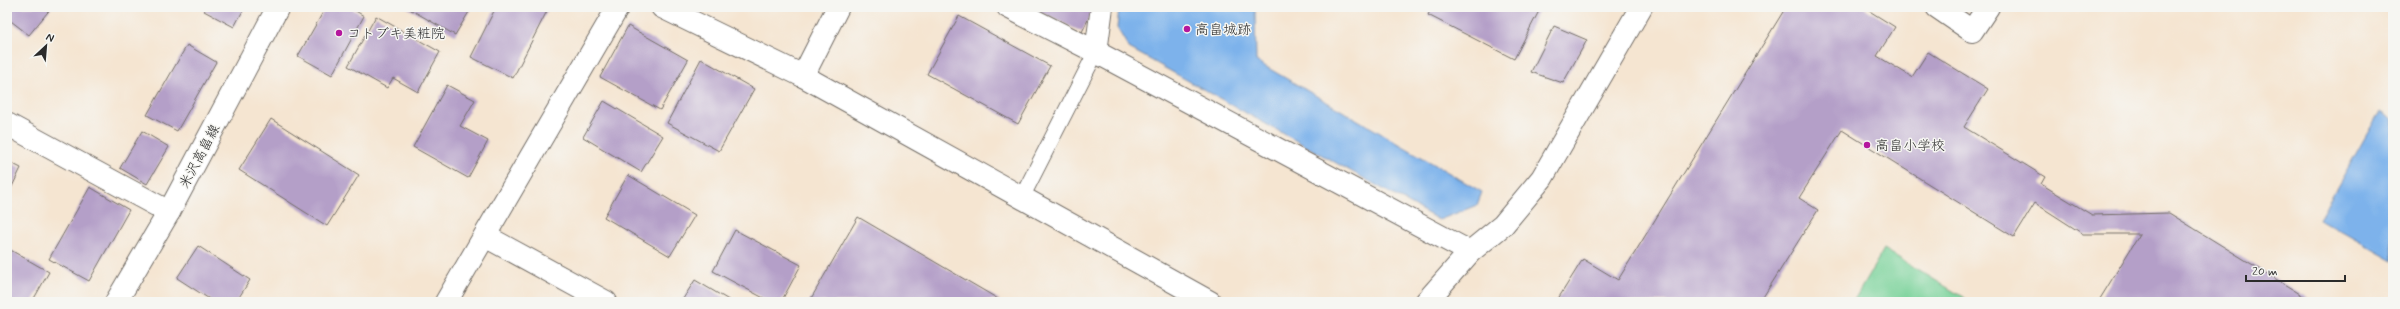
<svg xmlns="http://www.w3.org/2000/svg" width="2400" height="309" viewBox="0 0 2400 309" font-family="Mynerve,'Klee One',sans-serif">
<style>
.green{fill:#78d299;stroke:#527e62}
.water{fill:#7db2eb;stroke:#546e8b}
.building{fill:#b49fc8}
.lines{fill:none;stroke-linecap:round;stroke-linejoin:round}
.lane-casing{stroke:#726c65;stroke-width:17}
.street-casing{stroke:#726c65;stroke-width:24}
.secondary-casing{stroke:#726c65;stroke-width:24}
.primary-casing{stroke:#726c65;stroke-width:24}
.lane{stroke:#fff;stroke-width:15}
.street{stroke:#fff;stroke-width:22}
.secondary{stroke:#fff;stroke-width:22}
.primary{stroke:#fff;stroke-width:22}
.poi-dot{fill:#b5179e;stroke:#f6f6f2;stroke-width:1.5}
.labels{text-anchor:middle;stroke-width:3;stroke-linejoin:round;paint-order:stroke}
.poi-label{font-size:14px;fill:#2b2b2b;stroke:#f6f6f2;text-anchor:start}
.street-label{font-size:14px;fill:#2b2b2b;stroke:#f6f6f2}
</style>
<rect width="100%" height="100%" fill="#f6f6f2"/>
<filter id="ink" filterUnits="userSpaceOnUse"><feTurbulence type="fractalNoise" baseFrequency=".025" numOctaves="2"/><feDisplacementMap in="SourceGraphic" scale="8" xChannelSelector="R" yChannelSelector="G"/><feConvolveMatrix kernelMatrix="1 2 1 2 8 2 1 2 1" color-interpolation-filters="sRGB"/></filter>
<filter id="wash" filterUnits="userSpaceOnUse"><feTurbulence type="fractalNoise" baseFrequency=".012" numOctaves="4" result="noise"/><feDisplacementMap in="SourceGraphic" scale="16" xChannelSelector="R" yChannelSelector="G"/><feGaussianBlur stdDeviation="0.9" result="paint"/><feColorMatrix in="noise" values="0 0 0 0 0 0 0 0 0 0 0 0 0 0 0 0 0 1.4 0 .05"/><feComposite in="paint" operator="in"/></filter>
<g filter="url(#wash)">
<rect width="100%" height="100%" fill="#f5e5d1"/>
<path class="green" d="M1884,249l87,53h-118z"/>
<path class="water" d="M1119,7h136l1,54 226,131 -5,13 -38,15 -310,-172 -12,-20z
M2380,111l13,8v142l-74,-42z"/>
<g id="blocks">
<path class="building" d="M7,7h45l-23,28 -22,-17z
M207,7h38l-11,20 -30,-16z
M326,7h23l15,9 -32,59 -34,-19z
M406,7h66l-17,28z
M496,7h53l-36,71 -42,-21z
M1038,7h56l-12,25 -46,-22z
M1432,7h99l8,4 -25,48 -86,-44z
M1786,7h77l32,20 -18,29 35,21 16,-25 60,37 -24,38 81,50 -4,7 51,31 77,-2 144,89h-215l42,-68h-57l-48,-31 -21,34 -172,-107 -43,68 19,12 -58,92h-204l27,-43 35,21z
M376,16l64,36 -22,40 -25,-14 -6,10 -39,-22z
M959,16l91,50 -32,58 -91,-50z
M628,26l60,34 -28,50 -60,-33z
M1554,26l33,14 -24,43 -32,-11z
M187,45l29,17 -39,69 -30,-16z
M701,59l53,30 -35,62 -52,-28z
M447,85l28,15 -15,26 28,15 -20,37 -55,-31z
M604,101l59,35 -22,36 -58,-35z
M271,119l88,56 -32,51 -88,-56z
M142,131l27,16 -22,37 -27,-16z
M7,161l14,7 -14,29z
M628,175l67,40 -25,41 -66,-39z
M90,187l39,23 -40,71 -40,-22z
M858,217l142,83 -191,2z
M735,230l66,35 -20,37h-10l-58,-31z
M198,246l52,34 -14,22h-22l-37,-24z
M7,248l42,24 -17,30h-25z
M695,280l37,22h-51z"/>
</g>
</g>
<g filter="url(#ink)">
<use href="#blocks" fill-opacity="0" stroke="#726c65" stroke-width="1"/>
<g class="lines">
<defs>
<path id="lane" d="M1022,197l74,-145"/>
<path id="street" d="M1008,7l88,45 374,200
M1937,7l35,24 16,-24
M1096,52l6,-45
M803,76l35,-69
M7,124l162,88
M485,236l121,66
M446,302l172,-295
M1426,302l44,-50 33,-27 39,-47 99,-171"/>
<path id="secondary" d="M662,7l141,69 407,226"/>
<path id="primary" d="M116,302l53,-90 109,-205"/>
</defs>
<use href="#lane" class="lane-casing"/>
<use href="#street" class="street-casing"/>
<use href="#secondary" class="secondary-casing"/>
<use href="#primary" class="primary-casing"/>
<use href="#lane" class="lane"/>
<use href="#street" class="street"/>
<use href="#secondary" class="secondary"/>
<use href="#primary" class="primary"/>
</g>
</g>
<g class="poi-dot">
<circle cx="1187" cy="29" r="4"/>
<circle cx="339" cy="33" r="4"/>
<circle cx="1867" cy="145" r="4"/>
</g>
<g class="labels">
<g class="poi-label">
<text x="1195" y="34">高畠城跡</text>
<text x="347" y="38">コトブキ美粧院</text>
<text x="1875" y="150">高畠小学校</text>
</g>
<g class="street-label">
<text transform="translate(199 156) rotate(-62)" y="5">米沢高畠線</text>
</g>
</g>
<rect width="2400" height="309" fill="none" stroke="#f6f6f2" stroke-width="24"/>
<g transform="translate(46 46) rotate(26)" stroke="#f6f6f2" stroke-width="3" paint-order="stroke">
<path d="M0-3L7 15L0 10L-7 15Z" fill="#2b2b2b"/>
<text y="-6" font-size="11" font-weight="bold" text-anchor="middle" fill="#2b2b2b">N</text>
</g>
<path d="M2246 275v6h99v-6" fill="none" stroke="#2b2b2b" stroke-width="2"/>
<text x="2252" y="275" font-size="12" fill="#2b2b2b" stroke="#f6f6f2" stroke-width="3" paint-order="stroke">20 m</text>
</svg>
